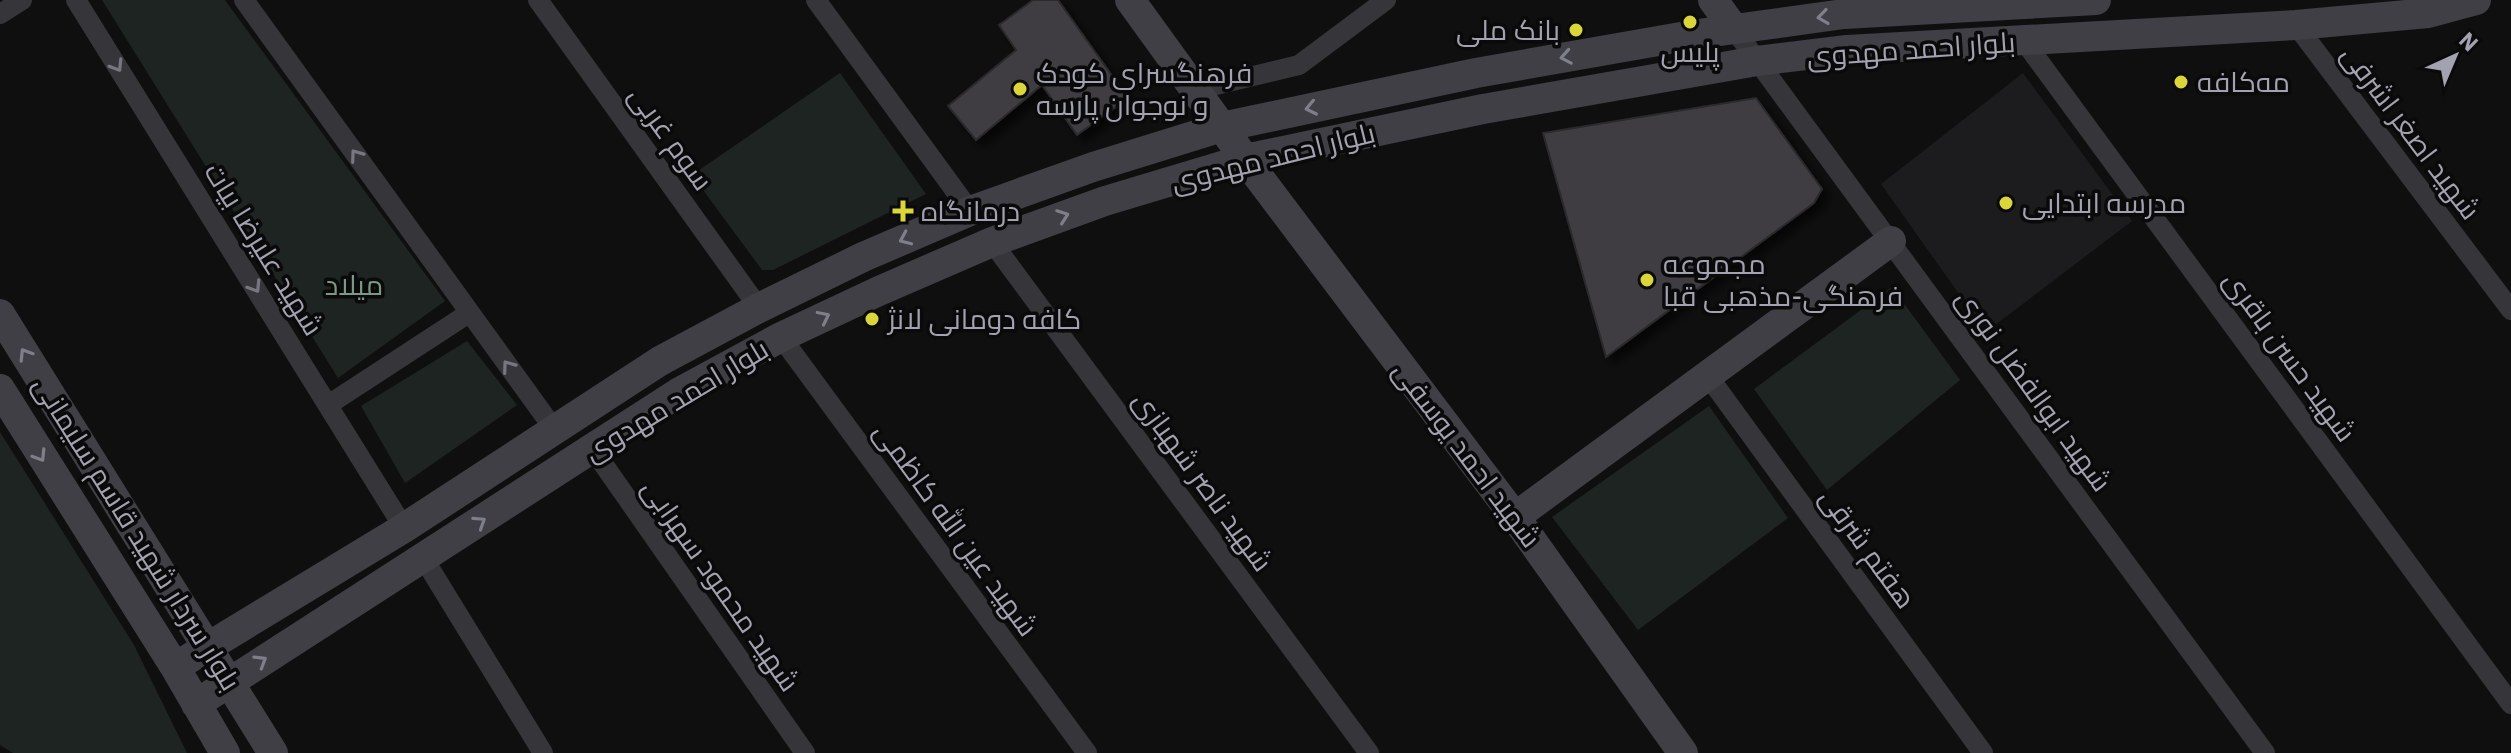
<svg xmlns="http://www.w3.org/2000/svg" width="2511" height="753" viewBox="0 0 2511 753" font-family="'IBM Plex Sans',Cairo,sans-serif">
<style>
.built{fill:#1c1b1d}
.green{fill:#1e2421}
.building{fill:#3f3e43;stroke:#2a292c;stroke-width:2;filter:url(#shadow)}
.lines{fill:none;stroke-linecap:round;stroke-linejoin:round}
.street{stroke:#36363a;stroke-width:20}
.secondary{stroke:#3f3f45;stroke-width:30}
.oneway{stroke:#7f7f8b}
.oneway2{stroke:#777781}
.poi-dot{fill:#dbd53c;stroke:#0b0a0b;stroke-width:3}
.labels{text-anchor:middle;stroke-width:7;stroke-linejoin:round;paint-order:stroke}
.poi-label{font-size:28px;fill:#a2a2b0;stroke:#0b0a0b;text-anchor:start}
.street-label{font-size:28px;fill:#a2a2b0;stroke:#0b0a0b}
.park-label{font-size:28px;fill:#7b9986;stroke:#0b0a0b}
</style>
<defs>
<filter id="shadow"><feDropShadow dx="7" dy="7" stdDeviation="4" flood-color="#0009"/></filter>
</defs>
<rect width="100%" height="100%" fill="#100f10"/>
<path class="built" d="M2023,73l109,148 -146,111 -105,-148z"/>
<path class="green" d="M102,0h123l220,301 -107,77z
M840,73l86,121 -153,76h-11l-70,-95z
M1892,287l68,93 -133,110 -73,-101z
M467,341l50,64 -112,78 -44,-77z
M1709,406l79,112 -150,112 -86,-113z
M0,432l134,213 53,108h-174l-13,-8z"/>
<path class="building" d="M1033,0h25l70,98 -51,37 -35,-50 -66,55 -28,-34 68,-56 -17,-25z
M1756,98l66,91 -8,14 -208,154 -63,-224z"/>
<g class="lines">
<path class="street" d="M76,0l328,528
M244,0l310,429
M538,0l221,308
M816,0l154,211
M0,14l22,-14
M2296,25l215,285
M1734,29l531,724
M2024,41l487,663
M1195,90l104,-25 87,-65
M992,242l377,511
M781,337l306,416
M1708,376l275,377
M328,405l141,-92
M592,448l213,305
M424,559l119,194"/>
<path class="secondary" d="M1130,0l115,159 270,358 168,236
M1713,0l21,29
M0,314l273,439
M0,389l175,278 50,86
M1515,517l376,-276
M175,667l229,-139 256,-167 99,-53 104,-51 107,-46 123,-44 129,-40 254,-54 222,-39 146,-20 252,-14
M196,704l482,-311 103,-56 98,-46 113,-49 113,-41 140,-42 238,-50 274,-48 90,-11 449,-25 132,-12 48,-13"/>
</g>
<defs><path id="oneway-chevron" d="M-2-3.5L2.5 0L-2 3.5" fill="none" stroke-width="1.6" stroke-linecap="round" stroke-linejoin="round" transform="scale(2)"/></defs>
<g class="oneway">
<use href="#oneway-chevron" transform="translate(1823 17) rotate(172)"/>
<use href="#oneway-chevron" transform="translate(1566 57) rotate(170)"/>
<use href="#oneway-chevron" transform="translate(1311 108) rotate(168)"/>
<use href="#oneway-chevron" transform="translate(1063 216) rotate(-20)"/>
<use href="#oneway-chevron" transform="translate(905 239) rotate(156)"/>
<use href="#oneway-chevron" transform="translate(824 317) rotate(-26)"/>
<use href="#oneway-chevron" transform="translate(25 354) rotate(-122)"/>
<use href="#oneway-chevron" transform="translate(40 456) rotate(58)"/>
<use href="#oneway-chevron" transform="translate(480 522) rotate(-33)"/>
<use href="#oneway-chevron" transform="translate(261 661) rotate(-32)"/>
</g>
<g class="oneway2">
<use href="#oneway-chevron" transform="translate(117 66) rotate(58)"/>
<use href="#oneway-chevron" transform="translate(356 155) rotate(-126)"/>
<use href="#oneway-chevron" transform="translate(255 287) rotate(58)"/>
<use href="#oneway-chevron" transform="translate(508 366) rotate(-126)"/>
</g>
<g class="poi-dot">
<circle cx="1690" cy="22" r="8"/>
<circle cx="1576" cy="30" r="8"/>
<circle cx="2181" cy="82" r="8"/>
<circle cx="1020" cy="89" r="8"/>
<circle cx="2006" cy="203" r="8"/>
<path d="M899 199h8v8h8v8h-8v8h-8v-8h-8v-8h8z"/>
<circle cx="1647" cy="280" r="8"/>
<circle cx="872" cy="319" r="8"/>
</g>
<g class="labels">
<g class="poi-label">
<text x="1560" y="40" text-anchor="end">بانک ملی</text>
<text x="1690" y="62" text-anchor="middle">پلیس</text>
<text x="1036" y="83">فرهنگسرای کودک<tspan x="1036" dy="32">و نوجوان پارسه</tspan></text>
<text x="2197" y="92">مه‌کافه</text>
<text x="2022" y="213">مدرسه ابتدایی</text>
<text x="921" y="221">درمانگاه</text>
<text x="1663" y="274">مجموعه<tspan x="1663" dy="32">فرهنگی-مذهبی قبا</tspan></text>
<text x="888" y="329">کافه دومانی لانژ</text>
</g>
<g class="street-label">
<text transform="translate(1911 49) rotate(-4)" y="10">بلوار احمد مهدوی</text>
<text transform="translate(2411 132) rotate(53)" y="10">شهید اصغر اشرفی</text>
<text transform="translate(671 138) rotate(54)" y="10">سوم غربی</text>
<text transform="translate(1273 157) rotate(-14)" y="10">بلوار احمد مهدوی</text>
<text transform="translate(264 249) rotate(58)" y="10">شهید علیرضا بیات</text>
<text transform="translate(2290 356) rotate(54)" y="10">شهید حسن باقری</text>
<text transform="translate(2034 390) rotate(54)" y="10">شهید ابوالفضل نوری</text>
<text transform="translate(676 400) rotate(-31)" y="10">بلوار احمد مهدوی</text>
<text transform="translate(1467 454) rotate(53)" y="10">شهید احمد یوسفی</text>
<text transform="translate(1203 481) rotate(54)" y="10">شهید ناصر شهبازی</text>
<text transform="translate(956 529) rotate(54)" y="10">شهید عین الله کاظمی</text>
<text transform="translate(137 533) rotate(58)" y="10">بلوار سردار شهید قاسم سلیمانی</text>
<text transform="translate(1868 548) rotate(54)" y="10">هفتم شرقی</text>
<text transform="translate(721 585) rotate(55)" y="10">شهید محمود سهرابی</text>
</g>
<g class="park-label">
<text x="354" y="295">میلاد</text>
</g>
</g>
<g transform="translate(2455 56) rotate(44)" stroke="#0b0a0b" stroke-width="6" paint-order="stroke">
<path d="M0-6L14 30L0 20L-14 30Z" fill="#a2a2b0"/>
<text y="-12" font-size="22" font-weight="bold" text-anchor="middle" fill="#a2a2b0">N</text>
</g>
</svg>
